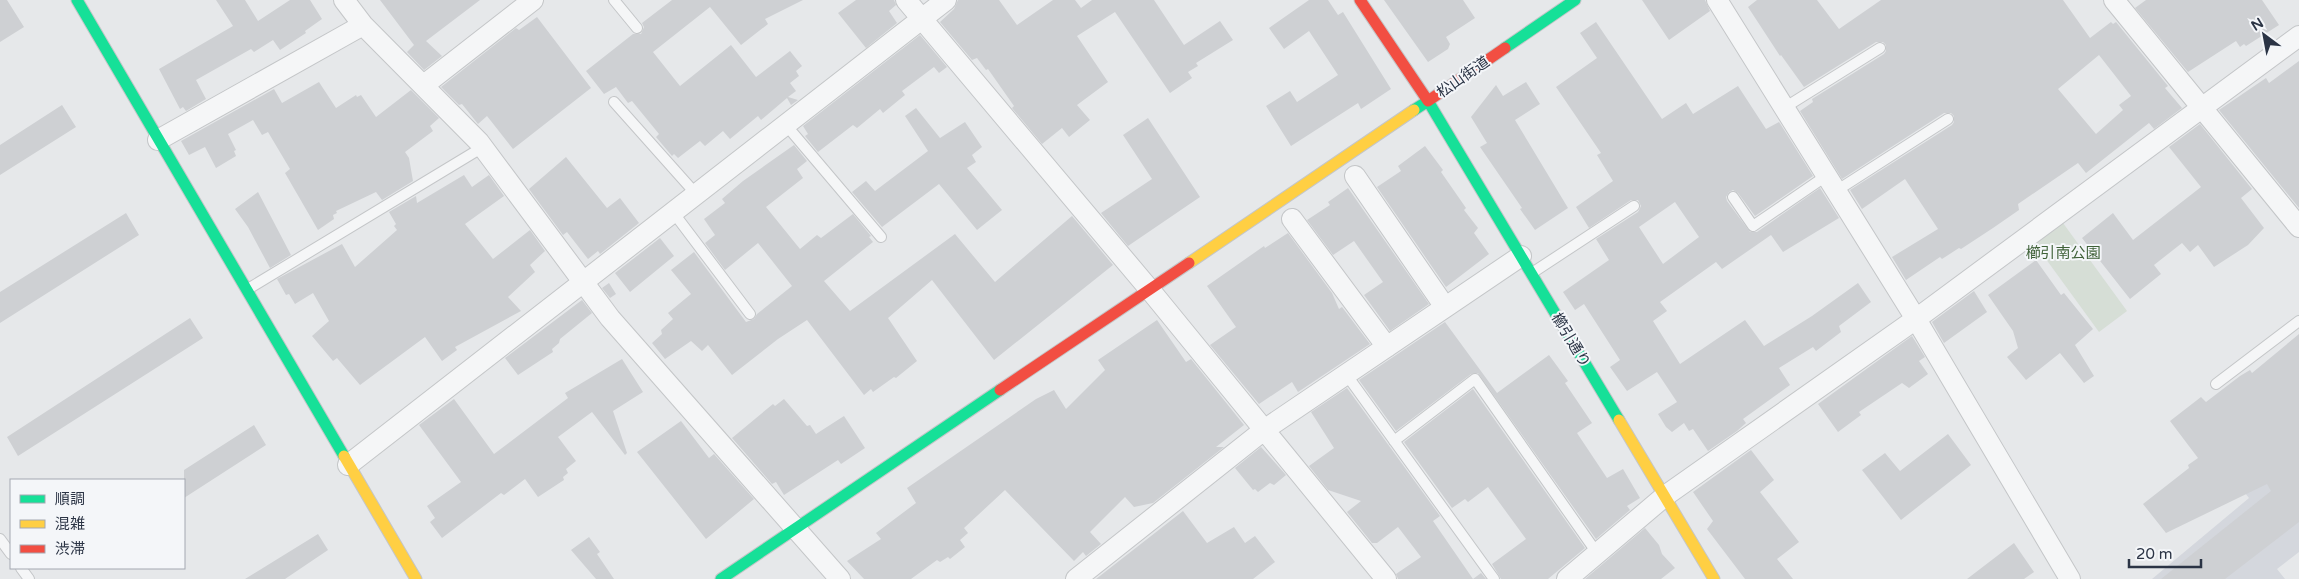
<svg xmlns="http://www.w3.org/2000/svg" width="2299" height="579" viewBox="0 0 2299 579" font-family="'Varela Round','Noto Sans JP',sans-serif">
<style>
.built{fill:#d4d7dd}
.green{fill:#d6ded6}
.building{fill:#ced0d3;fill-rule:evenodd}
.lines{fill:none;stroke-linecap:round;stroke-linejoin:round}
.lane-casing{stroke:#c4c6c8;stroke-width:12}
.street-casing{stroke:#c4c6c8;stroke-width:22}
.fast-casing{stroke:#c4c6c8;stroke-width:13}
.slow-casing{stroke:#c4c6c8;stroke-width:13}
.jam-casing{stroke:#c4c6c8;stroke-width:13}
.lane{stroke:#f5f6f7;stroke-width:10}
.street{stroke:#f5f6f7;stroke-width:20}
.fast{stroke:#16e098;stroke-width:11}
.slow{stroke:#ffcf43;stroke-width:11}
.jam{stroke:#f24e42;stroke-width:11}
.labels{text-anchor:middle;stroke-width:4;stroke-linejoin:round;paint-order:stroke}
.street-label{font-size:15px;fill:#2b3445;stroke:#f4f6f9}
.park-label{font-size:15px;fill:#3f6138;stroke:#f4f6f9}
</style>
<rect width="100%" height="100%" fill="#e6e8ea"/>
<path class="built" d="M2299,382v170l-22,17 8,10h-133l97,-81 -38,-47z"/>
<path class="green" d="M2063,223l64,88 -28,21 -64,-88z"/>
<path class="building" d="M0,0h7l17,27 -24,15z
M216,0h29l13,21 32,-21h20l12,19 -17,12 1,2 -26,17 -7,-10 -19,12 -3,-3 -55,31 10,19 -20,12 -3,-4 -3,2 -21,-40 74,-43z
M380,0h100l-54,41 16,15 -18,14 -17,-18 7,-7z
M672,0h131l-38,19 3,5 -27,21 -31,-38 -57,45 27,34 51,-41 25,32 34,-26 12,15 -6,5 3,5 -9,7 6,8 -8,6 10,3 -7,5 -4,-7 -26,22 -3,-4 -28,23 -7,-8 -18,15 -5,-5 -22,17 -4,-4 -2,2 -16,-19 3,-3 -27,-33 -4,2 -12,-16 -12,7 -18,-23 47,-37h8l3,-7 -2,-4z
M856,0h38l2,5 -7,6 8,12 -31,25 -28,-35z
M958,0h41l18,25 36,-25h22l6,8 11,-8h62l30,45 36,-24 13,19 -37,23 2,3 -10,6 4,6 -22,15 -55,-81 -38,24 31,46 -31,23 13,15 -21,17 -7,-9 -20,16 -30,-36 2,-2 -26,-37 -2,1 -9,-12 -5,2 -32,-38 14,-13z
M1309,0h19l10,15 5,-3 48,77 -30,20 -3,-6 -67,43 -25,-40 24,-15 7,11 41,-27 -29,-44 -25,18 -15,-21z
M1384,0h79l12,18 -29,19 4,7 -2,5 -20,13z
M1642,0h63l5,11 -41,29z
M1757,0h60l22,29 42,-29h182l27,38 21,-16 2,2 3,-2 52,64 -3,2 17,20 -28,21 -5,-6 -63,50 -8,-10 -60,41 1,6 -26,18 -32,21 -2,-1 -17,11 -2,-2 -34,23 -14,-23 46,-28 -33,-50 -43,30 -12,-19 102,-65 2,-3v-6l-3,-3h-7l-102,66 -42,-68 13,-9 -1,-3 72,-45 2,-3v-6l-3,-3h-7l-72,45 -23,-32 -1,1 -32,-49zM2099,55l32,41 -12,9 4,5 -27,24 -38,-45z
M2146,0h116l17,25 -33,21 -2,-2 -4,3 -4,-6 -48,31 -53,-64z
M537,17l54,71 -78,61 -26,-33 -9,8 -16,-20 -3,1 -18,-18 75,-59 3,2z
M1596,22l66,97 24,-16 7,11 45,-28 28,43 13,-7 2,3 32,51 -58,40 -17,-23 -5,-3 -4,2 -3,5 1,4 23,31h7l63,-44 19,30 -56,34 -12,-17 -49,34 -6,-7 -56,40 7,9 -14,10 27,43 65,-44 19,26 48,-30 46,-33 13,19 -32,24 2,6 -25,19 -3,-4 -34,21 11,17 -47,34 3,4 -9,8 -29,20 -15,-22 -4,2 -5,-8 -12,9 -6,-5 -8,-13 19,-12 -20,-30 -30,19 -17,-24 10,-7 -36,-56 -9,6 -12,-18 46,-32 -13,-21 42,-27 3,-6 -3,-6h-7l-42,28 -13,-21 37,-26 -16,-26 4,-2 -45,-66 41,-29 -17,-25zM1675,202l24,35 -36,27 -24,-37z
M920,35l27,32 -8,6 -5,-6 -32,24 3,4 -22,18 -3,-4 -23,19 -4,-3 -35,27 -13,-16 3,-2 -5,-8z
M2299,61v147l-80,-98 47,-32 3,5z
M319,82l17,26 20,-13 1,2 4,-2 15,22 35,-27 28,28 -9,8 3,5 -28,21 4,6 4,23 -31,19 -6,-8 -40,19 1,2 -4,2 1,4 -16,11 -33,-57 5,-4 -22,-37 -6,3 -9,-15 -25,14 8,16 -2,1 2,5 -20,12 -11,-21 -16,8 -8,-14 93,-52 8,14z
M1526,82l14,22 -25,16 53,88 -33,22 -15,-21 2,-1 -42,-61 7,-4 -16,-26 25,-32 7,11z
M62,105l14,22 -76,48v-30z
M916,108l24,30 25,-16 17,25 -10,8 4,7 -9,6 35,42 -25,20 -38,-46 -57,43 -30,-35 14,-11 9,10 53,-40 -23,-35z
M1148,118l52,79 -72,49 -27,-33 51,-34 -29,-44z
M2200,124l52,65 -11,9 23,30 -16,17 -34,22 -16,-22 -8,7 -8,-9 -28,22 7,9 -31,25 -48,-61 31,-25 20,27 68,-53 -32,-40z
M794,145l13,16 -10,8 6,9 -37,29 34,42 17,-14 4,3 32,-24 18,22 -2,1 4,5 -49,39 26,30 105,-77 40,48 77,-66 41,49 -119,95 -62,-80 -44,38 29,43 -21,17 -2,-1 -21,15 -2,-3 -7,6 -57,-75 -29,19 -46,36 -24,-30 -6,6 -11,-10 -26,18 -13,-16 10,-9 -1,-4 12,-11 -5,-6 23,-19 -20,-24 23,-18 52,70 8,-3 3,-5 35,-28 -34,-43 -33,27 -20,-27 10,-8 -11,-16 21,-16 -3,-4 21,-18z
M1425,146l18,24 -2,2 25,36 -2,2 14,18 -4,5 15,21 -43,33 -69,-100 24,-16 -3,-5z
M566,157l41,51 13,-10 19,25 -39,31 -2,-3 -10,8 -21,-27 -4,3 -34,-46z
M464,175l8,12 17,-12 15,21 -39,28 28,35 37,-29 15,21 -15,14 5,7 -27,25 13,14 -66,36 2,3 -15,11 -17,-24 -65,48 -23,-27 -4,3 -21,-25 17,-15 -16,-28 -18,11 -6,-10 -3,1 -9,-16 65,-35 13,23 42,-37 -3,-4 2,-2 -7,-12 27,-16 1,7z
M1348,188l81,116 -39,27 -26,-36 19,-13 -29,-41 -21,14 -26,-35 23,-15 -2,-3z
M258,192l33,63 -21,13 -22,-41 -13,-18z
M126,213l13,22 -139,88v-31z
M1288,233l44,60 7,16 3,-2 28,37 -72,48 -6,-10 -33,22 -49,-59 26,-18 -29,-41 57,-40 1,2z
M660,238l14,18 -44,36 -15,-19z
M2036,260l25,35 3,-2 29,36 -18,16 19,31 -10,7 -24,-30 -34,27 -19,-23 11,-9 -5,-17 -25,-36z
M609,283l7,11 -6,4 -8,-10z
M1974,291l13,21 -43,31 -12,-21z
M582,300l10,13 -32,26 -1,4 -7,6 1,3 -35,23 -13,-17z
M190,318l13,20 -185,118 -11,-19z
M1157,320l29,42 5,-3 53,66 -28,22h8l-71,56 -19,4 -9,-10 -35,35 11,12 -15,12 -3,-4 -9,9 -69,-71 -41,38 4,5 -8,7 5,7 -15,12 -2,-2 -8,5 -3,-2 -26,19h-47l-17,-18 34,-22 -5,-6 40,-30 -9,-15 129,-89 18,-9 12,19 39,-39 -7,-10z
M1445,322l52,71 52,-38 19,26 -3,2 27,40 -15,10 30,45 16,-9 17,29 -13,8 3,4 -34,29 -118,-166 -7,1 -75,57 -37,-51z
M2299,334v188l-74,57h-64l110,-88 -4,-7 -101,49 -23,-29 46,-36 -1,-3 10,-7 -28,-37 31,-24 5,5 34,-26 10,-6 2,3z
M1912,336l13,21 -6,4 9,13 -19,14 -7,-5 -43,29 2,3 -23,17 -20,-28z
M622,359l21,33 -30,19 14,42 -2,2 -33,-43 -34,25 18,24 -10,8 2,4 -5,4 1,3 -26,17 -13,-18 -21,16 -3,-2 -59,45 -12,-16 5,-4 -8,-12 34,-24 -42,-57 35,-26 40,55 74,-56 -3,-5z
M1347,388l93,128 -7,5 40,58 8,-6 5,6h-88l-2,-5 25,-17 -23,-30 -21,16h-5l-25,-31 14,-11 -33,-11 -19,-24 25,-18 -23,-36z
M1473,389l112,159 -37,31h-47l-9,-15 34,-25 -38,-52 -20,15 -3,-3 -13,9 -48,-66z
M784,399l23,27 3,-1 6,9 28,-18 21,32 -24,16 -3,-4 -54,35 -8,-13 -4,2 -40,-46 41,-34 2,2z
M681,421l28,37 5,-4 40,45 -48,40 -69,-87z
M254,425l12,20 -82,53v-28z
M1948,434l23,31 -70,55 -39,-50 23,-17 15,18z
M1261,447l25,28 -12,10 -4,-2 -12,9 -3,-3 -2,1 -18,-22z
M1751,450l23,30 -14,12 39,50 -22,17 16,20h-48l-38,-50 6,-8 -20,-29z
M1183,511l24,32 27,-16 11,16 10,-7 20,26 -22,17h-157z
M1645,528l14,17 3,9 13,14 -14,11h-76z
M318,534l10,16 -43,29h-40z
M589,537l11,15 -3,2 17,25h-18l-25,-29z
M2014,543l20,29 -10,7h-57z"/>
<g class="lines">
<defs>
<path id="lane" d="M614,0l23,28
M614,102l82,92
M1784,108l96,-60
M786,125l95,112
M1836,191l112,-72
M1733,197l20,29 73,-50
M673,212l77,102
M1532,273l102,-67
M248,289l235,-142
M1346,374l148,205
M2216,384l83,-63
M1394,441l81,-62 122,174
M0,539l11,15
M21,568l8,11"/>
<path id="street" d="M344,0l19,25 116,117 131,176 230,261
M906,0l244,290 236,289
M1717,0l199,319 154,260
M2114,0l185,227
M424,85l109,-85
M158,140l205,-115
M1355,176l90,131
M1292,219l95,128
M348,465l598,-465
M1076,579l188,-149 257,-174
M1567,579l98,-83 251,-177 383,-283"/>
<path id="fast" d="M77,0l267,456
M1505,48l70,-48
M1414,110l14,-9 191,319
M721,579l279,-189"/>
<path id="slow" d="M1189,263l225,-153
M1619,420l95,159
M344,456l72,123"/>
<path id="jam" d="M1360,0l68,101 77,-53
M1000,390l189,-127"/>
</defs>
<use href="#lane" class="lane-casing"/>
<use href="#street" class="street-casing"/>
<use href="#fast" class="fast-casing"/>
<use href="#slow" class="slow-casing"/>
<use href="#jam" class="jam-casing"/>
<use href="#lane" class="lane"/>
<use href="#street" class="street"/>
<use href="#fast" class="fast"/>
<use href="#slow" class="slow"/>
<use href="#jam" class="jam"/>
</g>
<g class="labels">
<g class="street-label">
<text transform="translate(1463 77) rotate(-35)" y="5">松山街道</text>
<text transform="translate(1571 340) rotate(59)" y="5">櫛引通り</text>
</g>
<g class="park-label">
<text x="2063" y="258">櫛引南公園</text>
</g>
</g>
<rect x="10" y="479" width="175" height="90" fill="#f4f6f9" stroke="#a4a8b1"/>
<rect x="20" y="495" width="25" height="8" fill="#16e098" stroke="#a4a8b1"/>
<text x="55" y="504" font-size="15" fill="#2b3445">順調</text>
<rect x="20" y="520" width="25" height="8" fill="#ffcf43" stroke="#a4a8b1"/>
<text x="55" y="529" font-size="15" fill="#2b3445">混雑</text>
<rect x="20" y="545" width="25" height="8" fill="#f24e42" stroke="#a4a8b1"/>
<text x="55" y="554" font-size="15" fill="#2b3445">渋滞</text>
<g transform="translate(2264 35) rotate(328)" stroke="#f4f6f9" stroke-width="4" paint-order="stroke">
<path d="M0-4L9 19L0 12L-9 19Z" fill="#2b3445"/>
<text y="-8" font-size="14" font-weight="bold" text-anchor="middle" fill="#2b3445">N</text>
</g>
<path d="M2129 559v8h72v-8" fill="none" stroke="#2b3445" stroke-width="2.5"/>
<text x="2136" y="559" font-size="15" fill="#2b3445" stroke="#f4f6f9" stroke-width="4" paint-order="stroke">20 m</text>
</svg>
